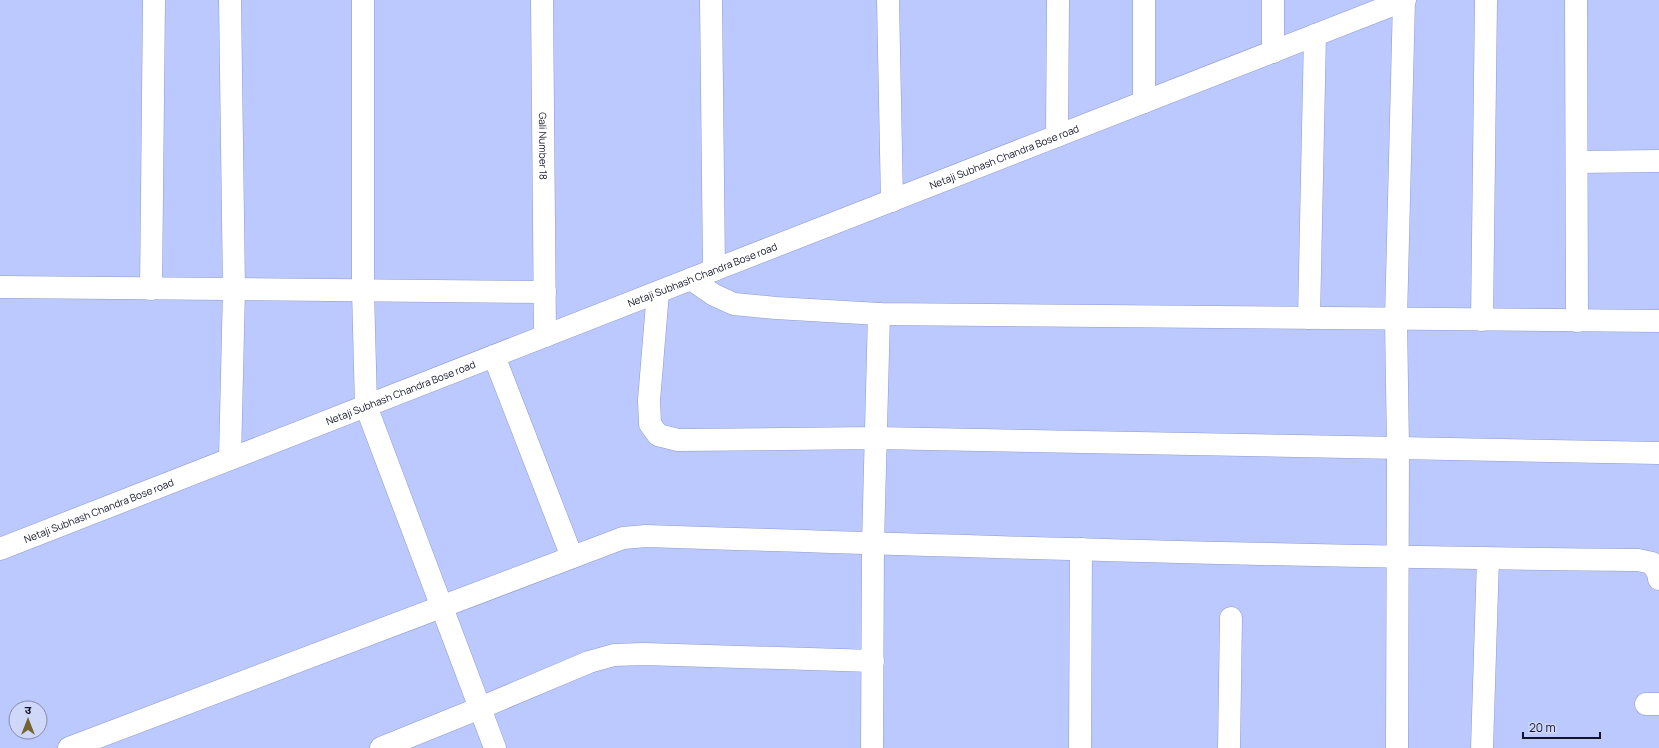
<svg xmlns="http://www.w3.org/2000/svg" width="1659" height="748" viewBox="0 0 1659 748" font-family="Manrope,'Noto Sans Devanagari',sans-serif">
<style>
.lines{fill:none;stroke-linecap:round;stroke-linejoin:round}
.minor-casing{stroke:#8e9acd;stroke-width:23}
.minor{stroke:#fff;stroke-width:22}
.labels{text-anchor:middle;stroke-width:3;stroke-linejoin:round;paint-order:stroke}
.street-label{font-size:10px;fill:#121528;stroke:#cfd8f8}
</style>
<rect width="100%" height="100%" fill="#bcc9ff"/>
<g class="lines">
<defs>
<g id="minor">
<path d="M230,0l4,289 -4,170"/>
<path d="M363,0v290l3,116 129,342"/>
<path id="s1" d="M542,0l3,336"/>
<path d="M711,0l3,270"/>
<path d="M888,0l4,201"/>
<path d="M1144,0v102"/>
<path d="M1273,0v52"/>
<path d="M1576,0l1,321"/>
<path d="M1057,136l1,-136"/>
<path d="M1577,162l82,-1"/>
<path d="M691,279l23,16 20,9 42,4 103,6 780,7"/>
<path d="M0,287l545,5"/>
<path d="M151,289l3,-289"/>
<path d="M658,292l-9,108 1,24 8,11 20,5 198,-2 783,15"/>
<path d="M1309,318l6,-283"/>
<path d="M1482,320l4,-320"/>
<path d="M494,356l78,201"/>
<path id="s2" d="M0,549l1405,-549"/>
<path d="M1646,704h13"/>
<path d="M69,748l554,-210 23,-2c330,11 661,21 992,24l14,3 6,10 1,6"/>
<path d="M381,748l99,-40 109,-46 25,-7 30,-1 229,7"/>
<path d="M872,748l1,-204 6,-230"/>
<path d="M1080,748l1,-199"/>
<path d="M1229,748l2,-130"/>
<path d="M1397,748l1,-300 -2,-129 8,-319"/>
<path d="M1482,748l6,-189"/>
</g>
</defs>
<use href="#minor" class="minor-casing"/>
<use href="#minor" class="minor"/>
</g>
<g class="labels">
<g class="street-label">
<text dy="4" stroke="none"><textPath href="#s1" startOffset="146">Gali Number 18</textPath></text>
<text dy="4" stroke="none"><textPath href="#s2" startOffset="1078">Netaji Subhash Chandra Bose road</textPath></text>
<text dy="4" stroke="none"><textPath href="#s2" startOffset="754">Netaji Subhash Chandra Bose road</textPath></text>
<text dy="4" stroke="none"><textPath href="#s2" startOffset="430">Netaji Subhash Chandra Bose road</textPath></text>
<text dy="4" stroke="none"><textPath href="#s2" startOffset="106">Netaji Subhash Chandra Bose road</textPath></text>
</g>
</g>
<g transform="translate(28 720)"><circle r="19" fill="#cfd8f8" stroke="#838aa5"/>
<path d="M0-3L7 15L0 10L-7 15Z" fill="#736532"/>
<text y="-6" font-size="11" font-weight="bold" text-anchor="middle" fill="#121528">उ</text>
</g>
<path d="M1523 732v6h77v-6" fill="none" stroke="#121528" stroke-width="2"/>
<text x="1529" y="732" font-size="12" fill="#121528" stroke="#cfd8f8" stroke-width="3" paint-order="stroke">20 m</text>
</svg>
